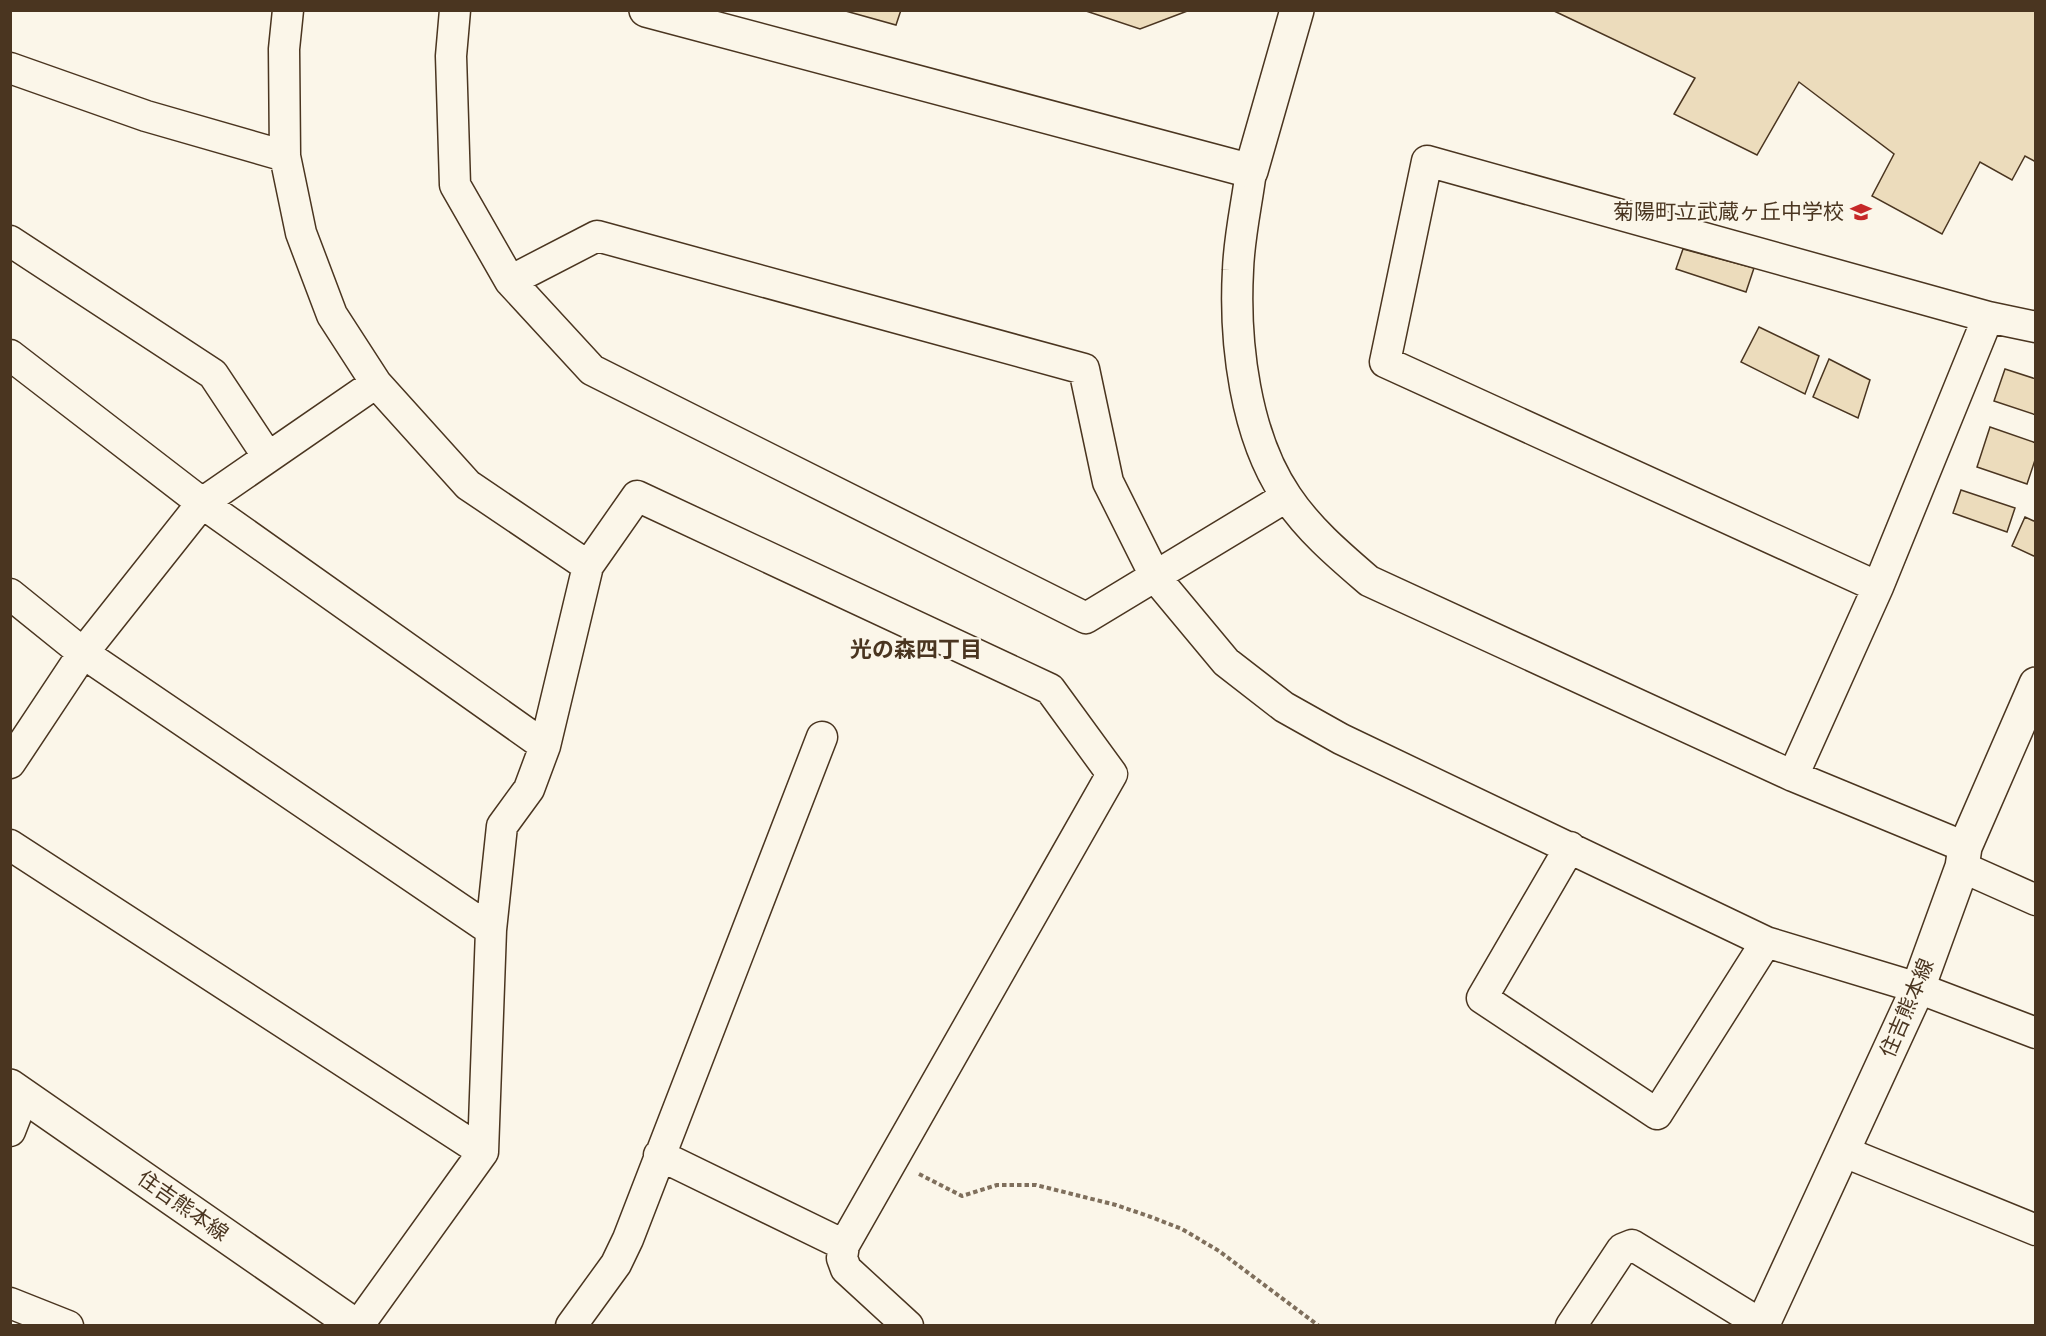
<svg xmlns="http://www.w3.org/2000/svg" width="2046" height="1336" viewBox="0 0 2046 1336" font-family="'Zilla Slab','Noto Sans JP',serif">
<style>
.building{fill:#ecdcbc;stroke:#4a3520;stroke-width:1.5}
.lines{fill:none;stroke-linecap:round;stroke-linejoin:round}
.minor-casing{stroke:#4a3520;stroke-width:33}
.tertiary-casing{stroke:#4a3520;stroke-width:36}
.secondary-casing{stroke:#4a3520;stroke-width:36}
.path{stroke:#7f6f5c;stroke-width:4;stroke-dasharray:4.5 3;stroke-linecap:butt}
.minor{stroke:#fbf6e9;stroke-width:30}
.tertiary{stroke:#fbf6e9;stroke-width:33}
.secondary{stroke:#fbf6e9;stroke-width:33}
.labels{text-anchor:middle;stroke-width:4.5;stroke-linejoin:round;paint-order:stroke}
.poi-label{font-size:21px;fill:#4a3520;stroke:#fbf6e9;text-anchor:end}
.street-label{font-size:21px;fill:#4a3520;stroke:#fbf6e9}
.neighbourhood-label{font-size:22px;font-weight:bold;fill:#4a3520;stroke:#fbf6e9}
</style>
<rect width="100%" height="100%" fill="#fbf6e9"/>
<path class="building" d="M842,10h59l-5,15z
M1083,10h107l-50,19z
M1552,10h484v152l-11,-6 -13,24 -32,-18 -38,72 -70,-38 22,-42 -95,-72 -42,73 -83,-41 21,-36z
M1683,249l71,19 -8,24 -70,-23z
M1759,327l60,29 -14,38 -64,-32z
M1829,359l41,21 -12,38 -45,-21z
M2005,369l31,10v36l-42,-14z
M1990,427l46,16v14l-9,27 -50,-17z
M1961,490l54,18 -8,24 -54,-19z
M2025,517l11,5v35l-24,-11z"/>
<g class="lines">
<defs>
<path id="minor" d="M288,10l-4,39 1,107 16,77 31,82 44,68 92,102 120,81
M455,10l-4,46 4,129 55,96 82,89 494,248 200,-121
M10,68l136,48 139,40
M1251,171c-4,32 -12,66 -13,99 -4,72 7,166 49,227 22,33 53,59 82,84l424,195 172,71
M10,241l203,133 55,83
M510,281l87,-45 487,133 24,113 48,96 70,84 58,45 57,32 425,203 152,46 118,45
M10,355l192,148 343,243
M1878,587l-493,-225 42,-201 561,156 48,10
M10,594l73,59 408,277
M10,763l73,-110 119,-150 174,-120
M1793,776l85,-189 110,-270
M10,845l473,307
M1570,847l-88,151 175,116 109,-172
M1962,867l74,33
M10,1131l14,-36
M1842,1151l194,79
M659,1155l185,90
M10,1303l58,23
M358,1326l125,-174 8,-222 11,-104 27,-37 16,-43 43,-180 49,-70 413,193 62,85 -268,471 -2,13 4,11 62,57
M571,1326l45,-62 12,-25 194,-502
M1571,1326l51,-77 10,-4 132,81"/>
<path id="tertiary" d="M646,10l605,161 46,-161"/>
<path id="secondary" d="M10,1086l346,240
M1762,1326l156,-338 44,-121 3,-20 71,-163"/>
</defs>
<use href="#minor" class="minor-casing"/>
<use href="#tertiary" class="tertiary-casing"/>
<use href="#secondary" class="secondary-casing"/>
<path class="path" d="M919,1174l43,22 35,-11h39l80,20 35,12 31,12 37,22 100,75"/>
<use href="#minor" class="minor"/>
<use href="#tertiary" class="tertiary"/>
<use href="#secondary" class="secondary"/>
</g>
<defs>
<symbol id="school-bare" viewBox="-9 -9 18 18"><path d="M0-5L7-2L0 1L-7-2ZM-4 1L0 2.5L4 1V4Q0 6-4 4Z" fill="#c62828" stroke="#fbf6e9" stroke-width="2.5" paint-order="stroke"/></symbol>
</defs>
<g fill-rule="evenodd">
<use href="#school-bare" x="1846" y="197" width="30" height="30"/>
</g>
<g class="labels">
<g class="poi-label">
<text x="1844" y="219">菊陽町立武蔵ヶ丘中学校</text>
</g>
<g class="street-label">
<text transform="translate(1907 1008) rotate(-67)" y="7">住吉熊本線</text>
<text transform="translate(183 1206) rotate(35)" y="7">住吉熊本線</text>
</g>
<g class="neighbourhood-label">
<text x="916" y="657">光の森四丁目</text>
</g>
</g>
<rect width="2046" height="1336" fill="none" stroke="#4a3520" stroke-width="24"/>
</svg>
